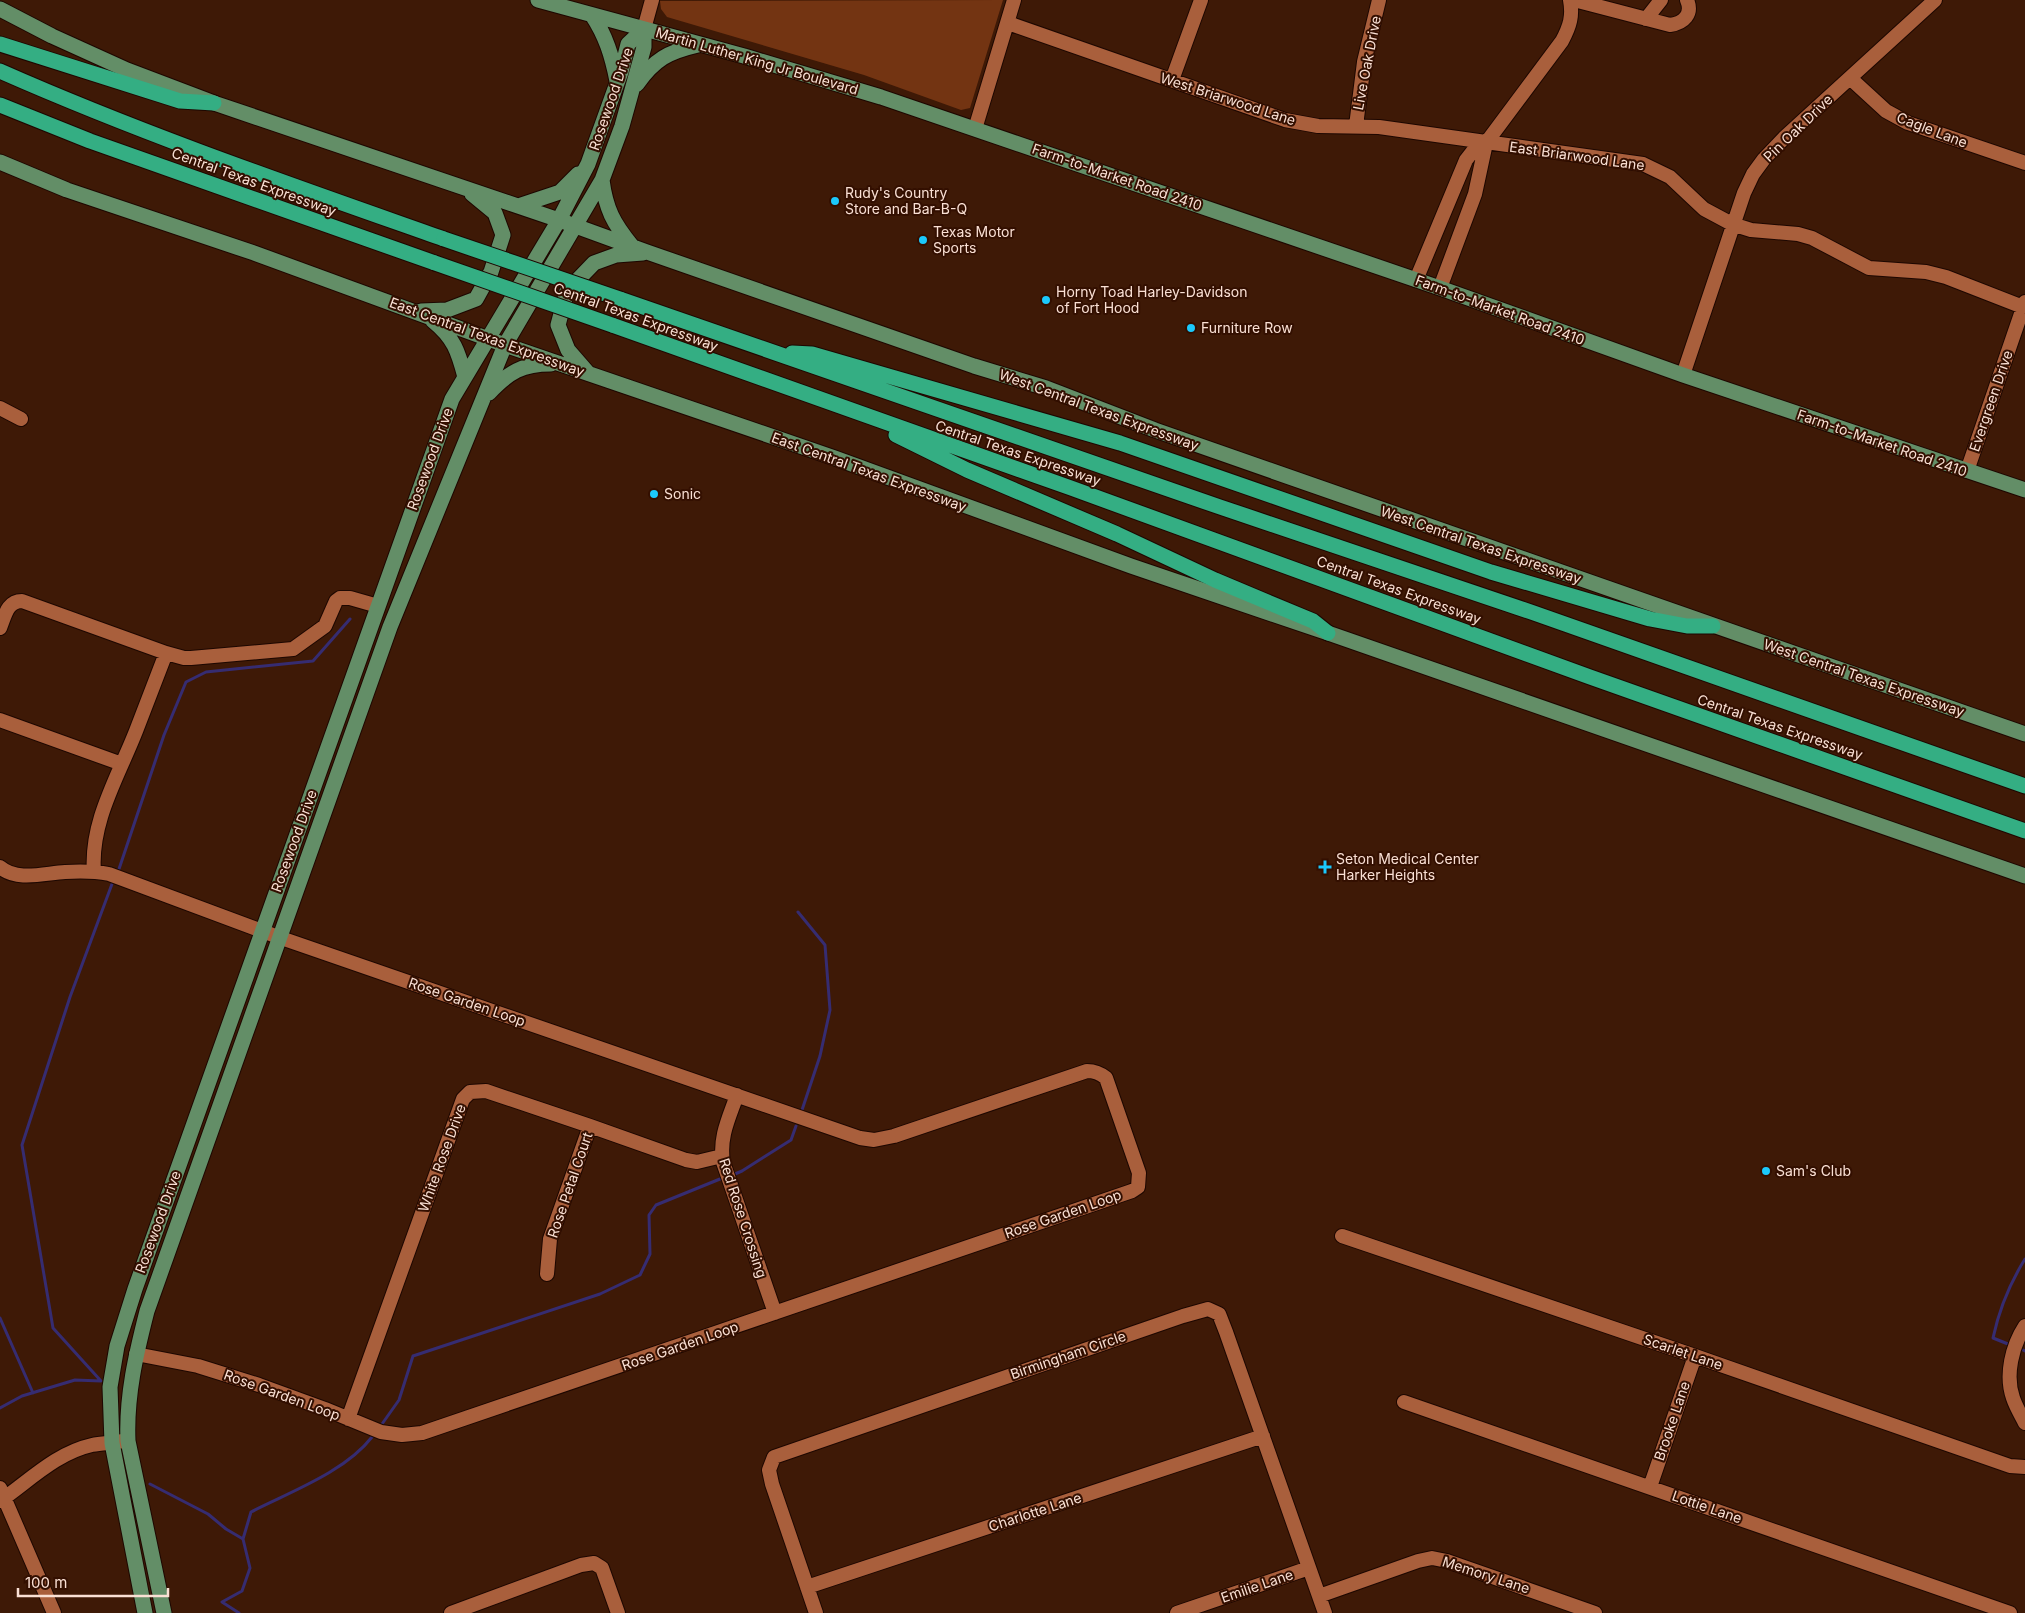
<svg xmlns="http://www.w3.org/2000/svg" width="2025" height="1613" viewBox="0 0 2025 1613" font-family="Inter,sans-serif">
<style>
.green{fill:#733412}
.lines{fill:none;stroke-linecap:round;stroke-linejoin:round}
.stream{stroke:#362c71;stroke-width:3}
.minor-casing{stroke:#1d0701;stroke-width:16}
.major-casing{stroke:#1d0701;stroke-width:17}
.highway-casing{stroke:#1d0701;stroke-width:17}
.minor{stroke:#a95f3c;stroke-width:14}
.major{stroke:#638e67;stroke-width:15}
.highway{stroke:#34ae83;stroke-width:15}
.highway-bridge-casing{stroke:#1d0701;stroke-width:17;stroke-linecap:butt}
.highway-bridge{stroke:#34ae83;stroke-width:15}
.poi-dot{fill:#1bc9fc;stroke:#330f00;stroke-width:2}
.labels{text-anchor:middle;stroke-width:4;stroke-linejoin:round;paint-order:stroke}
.street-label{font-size:14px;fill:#fae0d4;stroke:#330f00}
.poi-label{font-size:14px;fill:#fae0d4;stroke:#330f00;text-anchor:start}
</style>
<rect width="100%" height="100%" fill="#3e1906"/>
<path class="green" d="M1003,0l-33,108 -9,2 -97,-35 -197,-58 -6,-8 -1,-8z"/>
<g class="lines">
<path class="stream" d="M119,869l45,-134 22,-53 20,-10 107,-11 37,-42
M798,912l27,33 5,65 -10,46 -18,54
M735,1174l7,-3 49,-31 5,-14
M0,1318l33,75
M2008,1344l-15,-6c6,-28 17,-55 32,-79
M2023,1350l2,1
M101,1381l-48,-53 -31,-183 48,-148 42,-113
M0,1408l22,-12 53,-16 26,1
M382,1424l17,-24 14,-44 187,-62 40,-19 10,-21 -1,-39 7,-10 64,-26
M150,1484l58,30 18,15 17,10 7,29 -8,23 -20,11 17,11
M243,1539l8,-27c39,-20 94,-40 121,-75"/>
<defs>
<path id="minor" d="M1574,0l96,25c14,-2 23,-11 17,-25
M1646,19l15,-19
M1008,23l277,97 33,6 61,1 264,37 27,13 34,32 28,15 19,6 47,4 14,4 57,30 57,4 20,5 77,30
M644,29l8,-29
M1850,78l36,33 22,12 117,40
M1172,80l29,-80
M1356,126l8,-64 15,-62
M975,129l39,-129
M1416,280l50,-120 7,-9 13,-8 76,-102c8,-15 11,-25 8,-41
M1440,288l35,-94 11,-51
M1683,375l61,-182 9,-19 11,-15 20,-21 151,-138
M0,408l21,11
M1967,471l58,-169
M0,628c5,-12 7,-27 22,-27l144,52 18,5h7l102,-9 32,-23 11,-25 4,-3h10l28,8
M0,720l122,44
M0,867c17,15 45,6 65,5 15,-1 29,-1 44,2l172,64 579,200 14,2 20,-4 193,-65c8,0 13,2 19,7l33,95 -1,14 -6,4 -710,242 -20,2 -21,-3 -56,-23 -66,-24 -61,-19 -62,-12
M94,872c-4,-50 24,-95 42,-141 10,-26 20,-52 30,-78
M737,1095c-8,23 -18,42 -14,67l52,151
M1342,1236l353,120 315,110 15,1
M547,1274l3,-35 40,-113
M2025,1326c-13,20 -20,49 -12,72 3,9 8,17 12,25
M1404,1402l606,211
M348,1419l115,-320 7,-7 16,-1 104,35 96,34 11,2 25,-6
M1650,1487l45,-131
M0,1488l54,125
M0,1501c29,-20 56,-48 92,-56 10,-2 20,-2 31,-4
M807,1587l456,-151
M1319,1596l99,-35 14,-3 15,3 148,52
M451,1613l130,-48 13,-2 8,5 16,45
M816,1613l-44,-129 -3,-14 5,-13 409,-141 25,-7 11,5 7,18 99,281
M1177,1613l132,-45"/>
<path id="major" d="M538,0l206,56 137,41 559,191 243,87 342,115
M0,9l52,27 75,34 87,33 345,117 88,32 327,114 72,22 109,42 870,304
M592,15c14,21 20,41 25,66
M637,84c18,-25 31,-32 61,-39
M0,162l67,28 187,63 251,92 330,113 296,108 197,67 697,243
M602,180c4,29 11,43 30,66
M518,206l42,-14 18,-18
M421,311l26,-1 29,-11 15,-27 12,-37 -8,-22 -23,-19
M433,321c21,17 25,30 32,56
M588,373l-20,-23 -10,-25 9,-34 27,-28 22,-8 27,-2
M489,393c20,-21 33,-29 62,-29
M145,1613l-33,-170 -2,-56 7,-41 18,-57 317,-890 107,-179 29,-56 33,-92 7,-28 16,-15
M164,1613l-36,-172c-2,-45 8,-87 19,-130l243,-684 115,-282 97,-165 20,-54 22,-79v-18"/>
<path id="highway" d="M0,44l180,57 34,2
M0,71c145,64 294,115 444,168
M0,105l90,36 345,122
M620,299l600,208 311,105 494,174
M612,325l459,163 519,189 435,154
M792,353l20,1 308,89 371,129 159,47 37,7h26
M896,435l71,35 150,64 98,46 98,41 15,12"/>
</defs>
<use href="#minor" class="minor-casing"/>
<use href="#major" class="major-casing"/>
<use href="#highway" class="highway-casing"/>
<use href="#minor" class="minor"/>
<use href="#major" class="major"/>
<use href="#highway" class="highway"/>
<defs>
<path id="highway-bridge" d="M444,239l176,60
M435,263l177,62"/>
</defs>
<use href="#highway-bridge" class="highway-bridge-casing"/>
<use href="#highway-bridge" class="highway-bridge"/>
</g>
<g class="poi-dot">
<circle cx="835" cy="201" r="5"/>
<circle cx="923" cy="240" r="5"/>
<circle cx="1046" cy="300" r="5"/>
<circle cx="1191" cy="328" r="5"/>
<circle cx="654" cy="494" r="5"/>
<path d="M1322.5 859.5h5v5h5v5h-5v5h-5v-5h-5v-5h5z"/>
<circle cx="1766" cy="1171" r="5"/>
</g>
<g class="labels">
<g class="street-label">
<text transform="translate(757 61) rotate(16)" y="5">Martin Luther King Jr Boulevard</text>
<text transform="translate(1367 63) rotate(-79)" y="5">Live Oak Drive</text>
<text transform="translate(611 99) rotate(-71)" y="5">Rosewood Drive</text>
<text transform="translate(1228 99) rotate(18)" y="5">West Briarwood Lane</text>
<text transform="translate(1798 128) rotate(-44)" y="5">Pin Oak Drive</text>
<text transform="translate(1932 130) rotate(21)" y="5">Cagle Lane</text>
<text transform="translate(1577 156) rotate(8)" y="5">East Briarwood Lane</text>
<text transform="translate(1117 177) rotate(19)" y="5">Farm-to-Market Road 2410</text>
<text transform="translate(254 182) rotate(20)" y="5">Central Texas Expressway</text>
<text transform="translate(1500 310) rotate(20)" y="5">Farm-to-Market Road 2410</text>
<text transform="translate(636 317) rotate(20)" y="5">Central Texas Expressway</text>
<text transform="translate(487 337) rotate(20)" y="5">East Central Texas Expressway</text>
<text transform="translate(1991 401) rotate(-71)" y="5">Evergreen Drive</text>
<text transform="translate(1099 410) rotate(20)" y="5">West Central Texas Expressway</text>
<text transform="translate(1882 443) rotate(19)" y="5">Farm-to-Market Road 2410</text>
<text transform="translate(1018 453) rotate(19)" y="5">Central Texas Expressway</text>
<text transform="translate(430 459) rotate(-70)" y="5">Rosewood Drive</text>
<text transform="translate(869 472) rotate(20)" y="5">East Central Texas Expressway</text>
<text transform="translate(1481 545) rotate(19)" y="5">West Central Texas Expressway</text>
<text transform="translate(1399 590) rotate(20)" y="5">Central Texas Expressway</text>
<text transform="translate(1864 678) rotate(19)" y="5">West Central Texas Expressway</text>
<text transform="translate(1780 727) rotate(19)" y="5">Central Texas Expressway</text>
<text transform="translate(294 841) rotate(-70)" y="5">Rosewood Drive</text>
<text transform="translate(467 1002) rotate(19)" y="5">Rose Garden Loop</text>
<text transform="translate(442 1158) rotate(-70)" y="5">White Rose Drive</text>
<text transform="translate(570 1185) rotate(-71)" y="5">Rose Petal Court</text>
<text transform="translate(1063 1214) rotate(-19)" y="5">Rose Garden Loop</text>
<text transform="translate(743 1218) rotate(72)" y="5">Red Rose Crossing</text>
<text transform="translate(158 1222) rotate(-70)" y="5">Rosewood Drive</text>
<text transform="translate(680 1346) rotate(-19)" y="5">Rose Garden Loop</text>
<text transform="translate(1683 1352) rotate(19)" y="5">Scarlet Lane</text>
<text transform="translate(1068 1355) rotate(-19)" y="5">Birmingham Circle</text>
<text transform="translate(282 1395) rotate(20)" y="5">Rose Garden Loop</text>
<text transform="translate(1672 1421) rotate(-71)" y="5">Brooke Lane</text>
<text transform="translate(1707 1507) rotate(19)" y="5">Lottie Lane</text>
<text transform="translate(1035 1512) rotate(-18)" y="5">Charlotte Lane</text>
<text transform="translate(1486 1575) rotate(18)" y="5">Memory Lane</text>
<text transform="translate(1257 1586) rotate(-19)" y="5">Emilie Lane</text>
</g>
<g class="poi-label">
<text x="845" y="198">Rudy's Country<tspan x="845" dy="16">Store and Bar-B-Q</tspan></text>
<text x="933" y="237">Texas Motor<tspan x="933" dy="16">Sports</tspan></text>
<text x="1056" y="297">Horny Toad Harley-Davidson<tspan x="1056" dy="16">of Fort Hood</tspan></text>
<text x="1201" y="333">Furniture Row</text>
<text x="664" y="499">Sonic</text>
<text x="1336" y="864">Seton Medical Center<tspan x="1336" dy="16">Harker Heights</tspan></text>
<text x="1776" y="1176">Sam's Club</text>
</g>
</g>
<path d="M18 1588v8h150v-8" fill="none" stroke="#fae0d4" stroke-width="2.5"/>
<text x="25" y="1588" font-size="15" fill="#fae0d4" stroke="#330f00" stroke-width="4" paint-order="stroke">100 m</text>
</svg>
